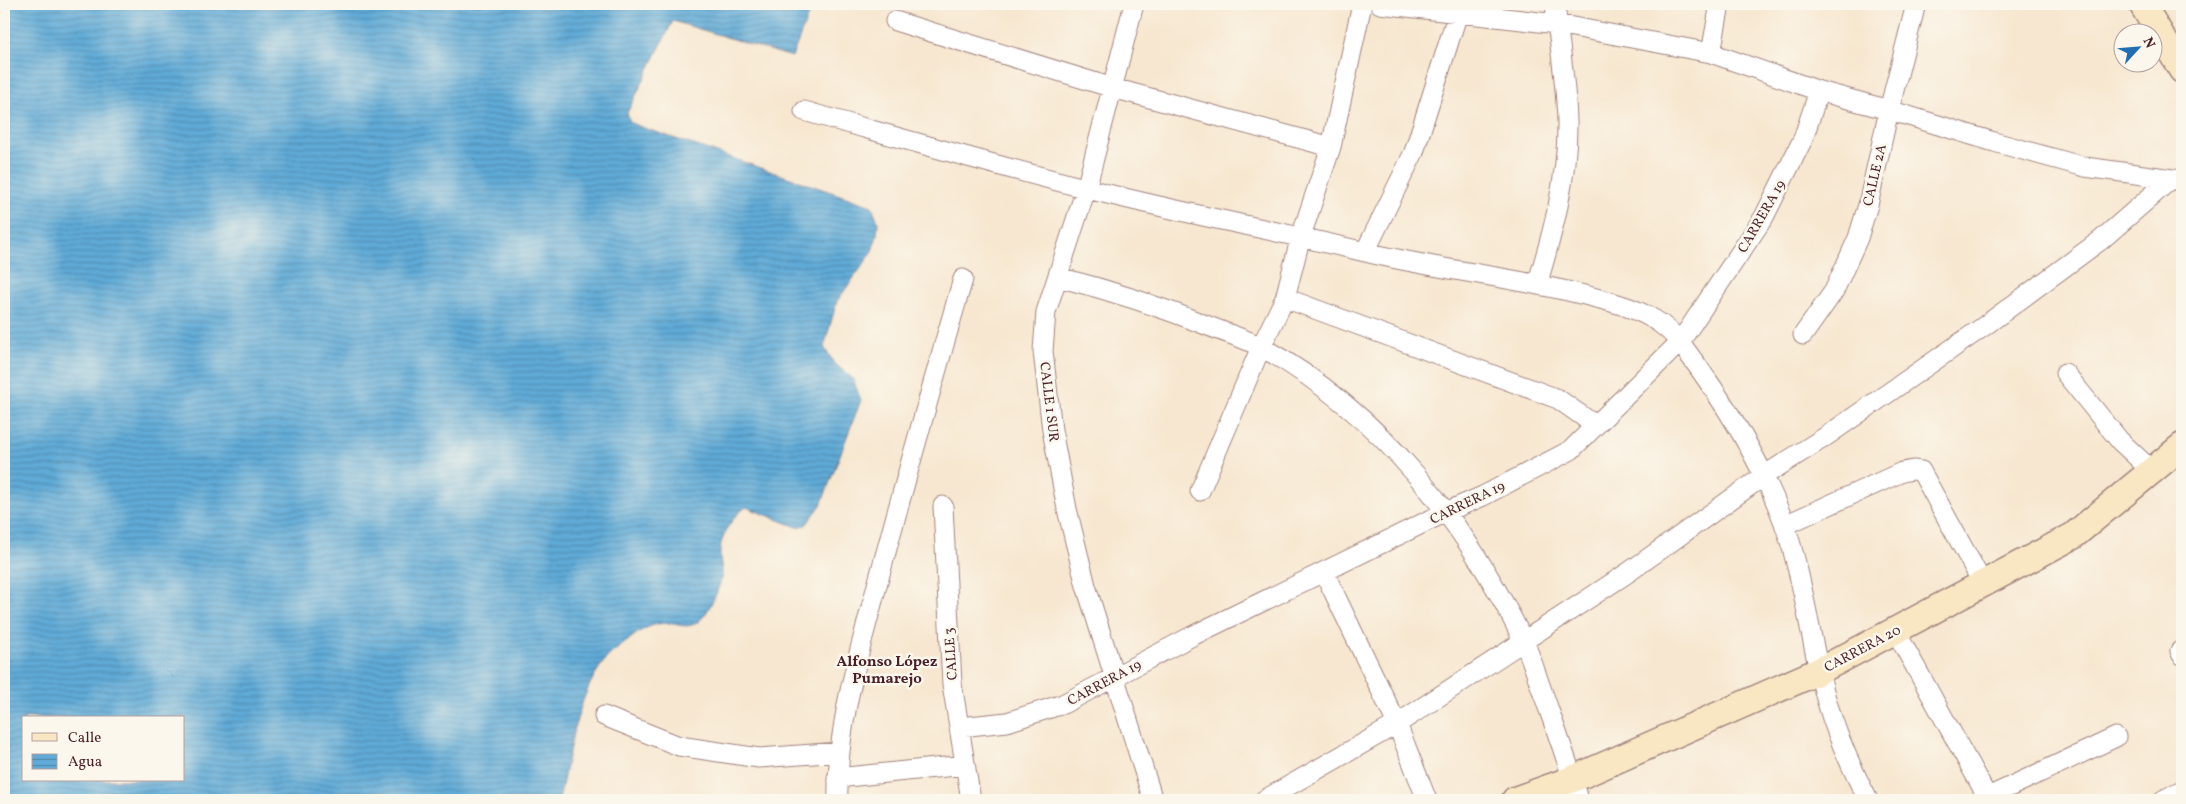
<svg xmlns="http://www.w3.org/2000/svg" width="2186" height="804" viewBox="0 0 2186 804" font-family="Vollkorn,serif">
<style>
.water{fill:url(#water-rules);stroke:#546481;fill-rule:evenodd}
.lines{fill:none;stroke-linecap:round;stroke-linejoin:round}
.street-casing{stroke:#a0837e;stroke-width:21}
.secondary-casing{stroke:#a0837e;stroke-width:29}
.street{stroke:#fff;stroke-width:19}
.secondary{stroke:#f9e7c3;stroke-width:26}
.labels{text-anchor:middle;stroke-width:5;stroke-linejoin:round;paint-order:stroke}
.street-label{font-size:14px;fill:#4a1f2b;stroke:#fbf7ec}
.neighbourhood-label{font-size:15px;font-weight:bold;fill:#4a1f2b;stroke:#fbf7ec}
</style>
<defs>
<pattern id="water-rules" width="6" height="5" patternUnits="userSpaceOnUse" patternTransform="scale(1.25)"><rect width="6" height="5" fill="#5faad7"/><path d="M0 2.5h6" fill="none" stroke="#508aaf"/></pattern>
</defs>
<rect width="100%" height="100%" fill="#fbf7ec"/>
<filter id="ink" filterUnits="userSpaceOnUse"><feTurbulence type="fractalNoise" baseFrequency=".02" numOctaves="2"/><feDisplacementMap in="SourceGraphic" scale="10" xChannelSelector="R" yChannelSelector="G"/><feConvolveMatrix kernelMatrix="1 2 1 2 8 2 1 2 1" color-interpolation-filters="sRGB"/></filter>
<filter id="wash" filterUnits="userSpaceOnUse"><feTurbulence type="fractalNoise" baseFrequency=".0096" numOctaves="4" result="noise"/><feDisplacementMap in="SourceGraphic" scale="20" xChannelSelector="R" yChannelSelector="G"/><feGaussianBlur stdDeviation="1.12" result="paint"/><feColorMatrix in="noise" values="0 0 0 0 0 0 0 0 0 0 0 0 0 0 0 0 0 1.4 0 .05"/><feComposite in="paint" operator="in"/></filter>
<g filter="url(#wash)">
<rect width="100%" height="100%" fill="#f7e7d0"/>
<path class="water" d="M4,4l808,1 -20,52 -119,-36 -46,92 3,9 11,5 231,79 6,16 -1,14 -6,18 -34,47 -13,46 10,16 19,16 8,21 -40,105 -15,20 -9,2 -51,-20c-15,11 -27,30 -26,49 0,6 2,12 2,18 -2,14 -9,27 -16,39 -16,24 -31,6 -48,11 -14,3 -22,10 -33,19 -6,5 -15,10 -20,17 -29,36 -36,96 -46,140h-555zM24,718h160v62h-160z"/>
</g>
<g filter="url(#ink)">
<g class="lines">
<defs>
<path id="street" d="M1134,4l-48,185 -40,123 -3,39 9,79 15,79 19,77 67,214
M1380,4l177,20 154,29 108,38 70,19 105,32 91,25 95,13
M895,21l218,67 218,59
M1711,53l9,-49
M804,111c93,26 186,53 280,77 92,24 185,41 277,63 85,21 173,28 257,53 26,8 48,19 64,41 40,53 79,115 102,178 21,59 26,120 43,179 10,35 25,67 41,98
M1365,252l49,-100 44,-139
M1058,277c55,14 101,29 153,50 17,7 36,12 52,21 117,65 202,173 260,292 9,18 14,38 21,56 12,34 25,69 35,104
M1537,285c16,-53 31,-108 30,-164 -1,-39 -8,-79 -12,-117
M1285,298l273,101 37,26
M1803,335l31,-44 24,-53 10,-33 21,-95 27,-106
M2065,373l55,68 33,31
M1200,491l61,-144 24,-49 16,-62 30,-89 31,-143
M943,506l9,178 19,116
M1785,525l117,-53 11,-2 8,1 62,113
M1324,572l73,152 30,76
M1895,630l94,170
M2180,651l2,4
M604,716l75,30 80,12 81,-6
M960,727l47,-5 56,-18 129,-68 254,-124 37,-16 88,-46 109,-108 84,-125 39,-78 16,-48
M837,778l128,-13
M1988,797l128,-60
M838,800c-2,-76 22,-150 41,-222 27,-100 55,-200 84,-299
M1264,800l133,-76 229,-150 139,-99 60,-38 158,-110 118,-87 70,-61
M2163,800l19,-10"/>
<path id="secondary" d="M2142,4l40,66
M1515,800l58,-21 246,-108 254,-135 109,-90"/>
</defs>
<use href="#street" class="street-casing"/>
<use href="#secondary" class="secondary-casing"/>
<use href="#street" class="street"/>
<use href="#secondary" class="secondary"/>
</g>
</g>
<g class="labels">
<g class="street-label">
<text transform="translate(1874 175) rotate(-77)" y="5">CALLE 2A</text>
<text transform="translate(1761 216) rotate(-60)" y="5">CARRERA 19</text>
<text transform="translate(1050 402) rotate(83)" y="5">CALLE 1 SUR</text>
<text transform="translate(1467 502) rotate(-26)" y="5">CARRERA 19</text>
<text transform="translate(1862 648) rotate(-28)" y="5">CARRERA 20</text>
<text transform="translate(950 654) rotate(-94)" y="5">CALLE 3</text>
<text transform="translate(1104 682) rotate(-28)" y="5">CARRERA 19</text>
</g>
<g class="neighbourhood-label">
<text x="887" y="666">Alfonso López<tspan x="887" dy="17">Pumarejo</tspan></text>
</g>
</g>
<rect width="2186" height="804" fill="none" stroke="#fbf7ec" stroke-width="20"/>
<rect x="22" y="716" width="162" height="65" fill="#fbf7ec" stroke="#b4a19f"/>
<rect x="32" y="733" width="25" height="8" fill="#f9e7c3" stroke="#b4a19f"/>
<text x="68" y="742" font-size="15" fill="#4a1f2b">Calle</text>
<rect x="32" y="754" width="25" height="15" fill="url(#water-rules)" stroke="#b4a19f"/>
<text x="68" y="766" font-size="15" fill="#4a1f2b">Agua</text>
<g transform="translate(2138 48) rotate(64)"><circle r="24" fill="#fbf7ec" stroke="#b4a19f"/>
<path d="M0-4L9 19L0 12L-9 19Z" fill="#1f6fb2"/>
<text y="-8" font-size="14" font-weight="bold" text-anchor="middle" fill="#4a1f2b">N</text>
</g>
</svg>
